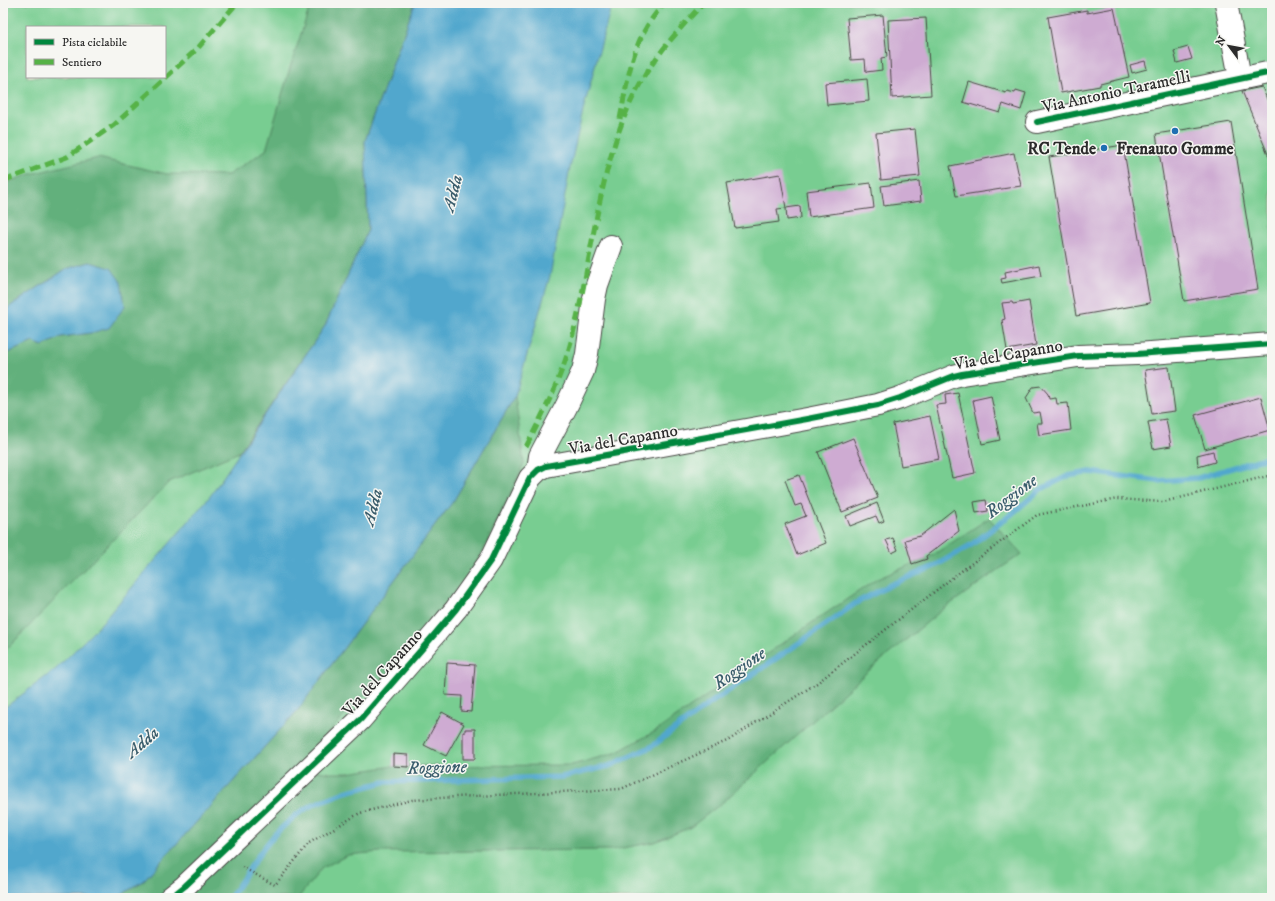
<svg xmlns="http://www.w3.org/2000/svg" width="1275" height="901" viewBox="0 0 1275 901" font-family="'IM FELL DW Pica',serif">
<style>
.green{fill:#78cd91;stroke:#527c5e;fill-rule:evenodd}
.forest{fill:#62b07b;stroke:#466e53}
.water{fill:#51a7cd;stroke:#3e697c}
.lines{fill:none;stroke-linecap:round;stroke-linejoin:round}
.stream{stroke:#51a7cd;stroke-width:5.5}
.building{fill:#ceabd2}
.minor-casing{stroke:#494845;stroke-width:24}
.path{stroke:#494845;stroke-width:2.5;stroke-dasharray:1 3;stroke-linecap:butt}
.minor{stroke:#fff;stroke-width:22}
.quiet{stroke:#56b246;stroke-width:5;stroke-dasharray:10 5;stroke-linecap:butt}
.cycleway-casing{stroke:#f6f6f2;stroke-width:8}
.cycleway{stroke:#00873e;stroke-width:6}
.poi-dot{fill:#1f6fb2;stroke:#f6f6f2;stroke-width:1.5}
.labels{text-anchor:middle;stroke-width:3;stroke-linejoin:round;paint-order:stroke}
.street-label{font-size:17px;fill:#2b2b2b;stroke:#f6f6f2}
.poi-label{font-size:17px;font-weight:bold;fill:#2b2b2b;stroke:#f6f6f2;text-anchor:end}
.water-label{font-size:18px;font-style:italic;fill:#3a5d6c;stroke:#f6f6f2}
</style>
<rect width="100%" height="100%" fill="#f6f6f2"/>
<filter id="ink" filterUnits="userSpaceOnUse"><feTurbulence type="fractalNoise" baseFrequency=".025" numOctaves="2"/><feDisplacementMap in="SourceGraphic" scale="8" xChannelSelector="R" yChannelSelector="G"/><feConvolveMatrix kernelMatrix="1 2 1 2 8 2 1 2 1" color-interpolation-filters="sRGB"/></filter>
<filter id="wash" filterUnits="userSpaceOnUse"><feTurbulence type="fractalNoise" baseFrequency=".012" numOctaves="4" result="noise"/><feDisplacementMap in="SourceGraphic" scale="16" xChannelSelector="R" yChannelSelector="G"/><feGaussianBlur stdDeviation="0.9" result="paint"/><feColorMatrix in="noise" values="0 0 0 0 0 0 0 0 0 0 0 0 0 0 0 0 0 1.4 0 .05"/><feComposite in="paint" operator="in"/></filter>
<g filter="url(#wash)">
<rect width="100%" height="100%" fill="#f2ebda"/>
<path class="green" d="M3,3h1269v895h-1269zM27,27h138v50h-138z"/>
<path class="forest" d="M311,3h104l-50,138 3,89 -43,96 -86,126 -70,30 -166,171v-298l30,-13 10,4 18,-9 30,-4 -1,-71 -24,7 -63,42v-127l24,-9 71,-17 69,16 61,1 38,-25 23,-79z
M515,396l9,68 -43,91 -31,47 -88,96 -60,62 16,11 12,2h18l45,-7 179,-1 43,-12 41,-22 151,-105 70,-47 35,-15 15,-5 62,-41 33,36 -21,14 -59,42 -76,63 -143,129 -32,25 -36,15 -43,8 -232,2 -32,3 -26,13 -24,30h-181l27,-18 153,-169 157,-211z"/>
<path class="water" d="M415,3h197l-29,108 -13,57 -20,108 -35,120 -61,104 -157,211 -153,169 -27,18h-114v-189l53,-40 43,-43 112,-131 114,-169 43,-96 -3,-89z
M90,262l21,6 10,14 4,24 -16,22 -18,5 -30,4 -18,9 -10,-4 -30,13v-44l63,-42z"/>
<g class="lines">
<path class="stream" d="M230,898l30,-45 15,-19 21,-19 18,-11 31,-12 39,-10 178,-5 47,-11 42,-19 58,-43 93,-63 54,-38 36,-19 43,-18 36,-21 42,-32 28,-24 27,-13 22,-4 68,9 40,-3 74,-22"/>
</g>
<g id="blocks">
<path class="building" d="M1114,8l15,69 -29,7v2l-39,7 -13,-76 39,-7v3z
M883,15l4,42 -6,1 1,12 -16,2 -1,-13 -14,1 -4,-42z
M926,18l5,77 -39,3 -4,-78z
M1188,47l4,12 -15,4 -3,-12z
M1145,61l2,8 -15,4 -2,-8z
M867,79l2,22 -42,4 -2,-22z
M969,82l37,11 1,-2 8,2 1,-3 10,3 -5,17 -18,-6 -3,9 -37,-11z
M1262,87l7,17 3,-1v61l-30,-73z
M1231,122l27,167 -74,12 -28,-167z
M915,129l5,47 -39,4 -5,-47z
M1123,145l27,158 -74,13 -27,-159z
M1014,153l7,33 -65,10 -6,-30z
M780,174l6,34 -9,1 2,13 -44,6 -8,-45z
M919,181l2,20 -37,5 -3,-20z
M871,183l3,25 -65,9 -3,-26z
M800,206l1,12 -14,2 -1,-12z
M1039,265l2,11 -39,7 -1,-4 5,-1 -1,-6z
M1029,301l7,44 -29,5 -5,-30 3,-1 -3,-16 10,-1 1,2z
M1169,367l6,44 -23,3 -7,-44z
M1041,386l7,8 1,5 7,-1 1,6 11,-1 3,27 -32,5 -2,-12h5l-2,-11 -7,1 -7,-15 7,-11z
M958,393l17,80 -23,5 -16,-73 10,-1 -1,-9z
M991,396l9,44 -18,4 -9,-44z
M1261,397l9,33 -65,19 -10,-34z
M930,416l9,43 -38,7 -8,-42z
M1166,419l5,27 -18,3 -5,-27z
M853,438l25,60 -36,14 -24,-60z
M1213,451l2,11 -17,5 -1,-12z
M799,475l27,68 -29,12 -12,-31 21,-8 -5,-12 -6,2 -10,-26z
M986,500l2,11 -12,2 -2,-11z
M877,503l7,18 -5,2 -3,-7 -26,10 -4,-10z
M954,509l5,22 -33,25 1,3 -15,5 -7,-24 15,-4z
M893,538l5,12 -6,3 -6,-13z
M447,663l28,2 -4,47 -10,-1 1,-15 -17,-1z
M442,712l22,12 -18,32 -22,-11z
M465,729h10v30h-12v-27h2z
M393,754l15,1v12l-15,-1z"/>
</g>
</g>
<g filter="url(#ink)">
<use href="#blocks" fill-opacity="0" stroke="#494845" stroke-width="1"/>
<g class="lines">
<defs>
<path id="minor" d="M1226,3l14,75
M1037,122l235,-50
M538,470l2,-14 26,-49 17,-36 4,-17 7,-55 3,-14 14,-39
M170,898l15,-12 176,-167 73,-84 22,-26 35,-49 39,-82 8,-8 8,-4 261,-47 71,-14 22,-7 54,-22 8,-2 116,-18 59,-2 135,-10"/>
</defs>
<use href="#minor" class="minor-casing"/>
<path class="path" d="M242,867l33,18 34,-42 51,-30 52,-13 43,-3 166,-8 108,-49 88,-57 139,-108 81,-60 80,-16 46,3 109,-27"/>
<use href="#minor" class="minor"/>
<path class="quiet" d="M620,119c6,-30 10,-64 26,-91 5,-9 12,-17 18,-25
M3,181l64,-24 47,-32 83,-76 40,-46
M526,447c18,-35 36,-70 46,-109 22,-84 26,-180 69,-256 16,-29 40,-54 62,-79"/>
<defs>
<path id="cycleway" d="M1037,122l235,-50
M170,898l15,-12 176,-167 73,-84 22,-26 35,-49 39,-82 8,-8 8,-4 261,-47 71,-14 22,-7 54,-22 8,-2 116,-18 59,-2 135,-10"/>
</defs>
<use href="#cycleway" class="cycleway-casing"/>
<use href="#cycleway" class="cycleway"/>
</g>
</g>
<g class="poi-dot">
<circle cx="1175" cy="131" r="4"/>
<circle cx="1104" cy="148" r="4"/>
</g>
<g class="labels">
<g class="street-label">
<text transform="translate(1116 91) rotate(-12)" y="6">Via Antonio Taramelli</text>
<text transform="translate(1008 354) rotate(-10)" y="6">Via del Capanno</text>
<text transform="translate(623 439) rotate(-10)" y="6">Via del Capanno</text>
<text transform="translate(382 672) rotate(-48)" y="6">Via del Capanno</text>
</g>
<g class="poi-label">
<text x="1096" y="154">RC Tende</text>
<text x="1175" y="154" text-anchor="middle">Frenauto Gomme</text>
</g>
<g class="water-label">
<text transform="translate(452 193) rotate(-76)" y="6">Adda</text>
<text transform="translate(1011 496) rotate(-37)" y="6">Roggione</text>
<text transform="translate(372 507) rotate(-76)" y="6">Adda</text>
<text transform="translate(739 668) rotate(-35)" y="6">Roggione</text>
<text transform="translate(142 742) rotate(-41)" y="6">Adda</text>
<text transform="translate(437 767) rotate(-2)" y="6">Roggione</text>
</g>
</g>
<rect width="1275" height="901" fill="none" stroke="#f6f6f2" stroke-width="16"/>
<rect x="26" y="26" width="140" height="52" fill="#f6f6f2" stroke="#a5a5a2"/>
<rect x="34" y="39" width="20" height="6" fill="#00873e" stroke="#a5a5a2"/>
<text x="62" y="46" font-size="12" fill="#2b2b2b">Pista ciclabile</text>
<rect x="34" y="59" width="20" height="6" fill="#56b246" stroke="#a5a5a2"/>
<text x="62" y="66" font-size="12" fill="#2b2b2b">Sentiero</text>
<g transform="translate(1229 46) rotate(302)" stroke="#f6f6f2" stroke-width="3" paint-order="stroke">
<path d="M0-3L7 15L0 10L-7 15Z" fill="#2b2b2b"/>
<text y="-6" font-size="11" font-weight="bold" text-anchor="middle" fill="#2b2b2b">N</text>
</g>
</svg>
